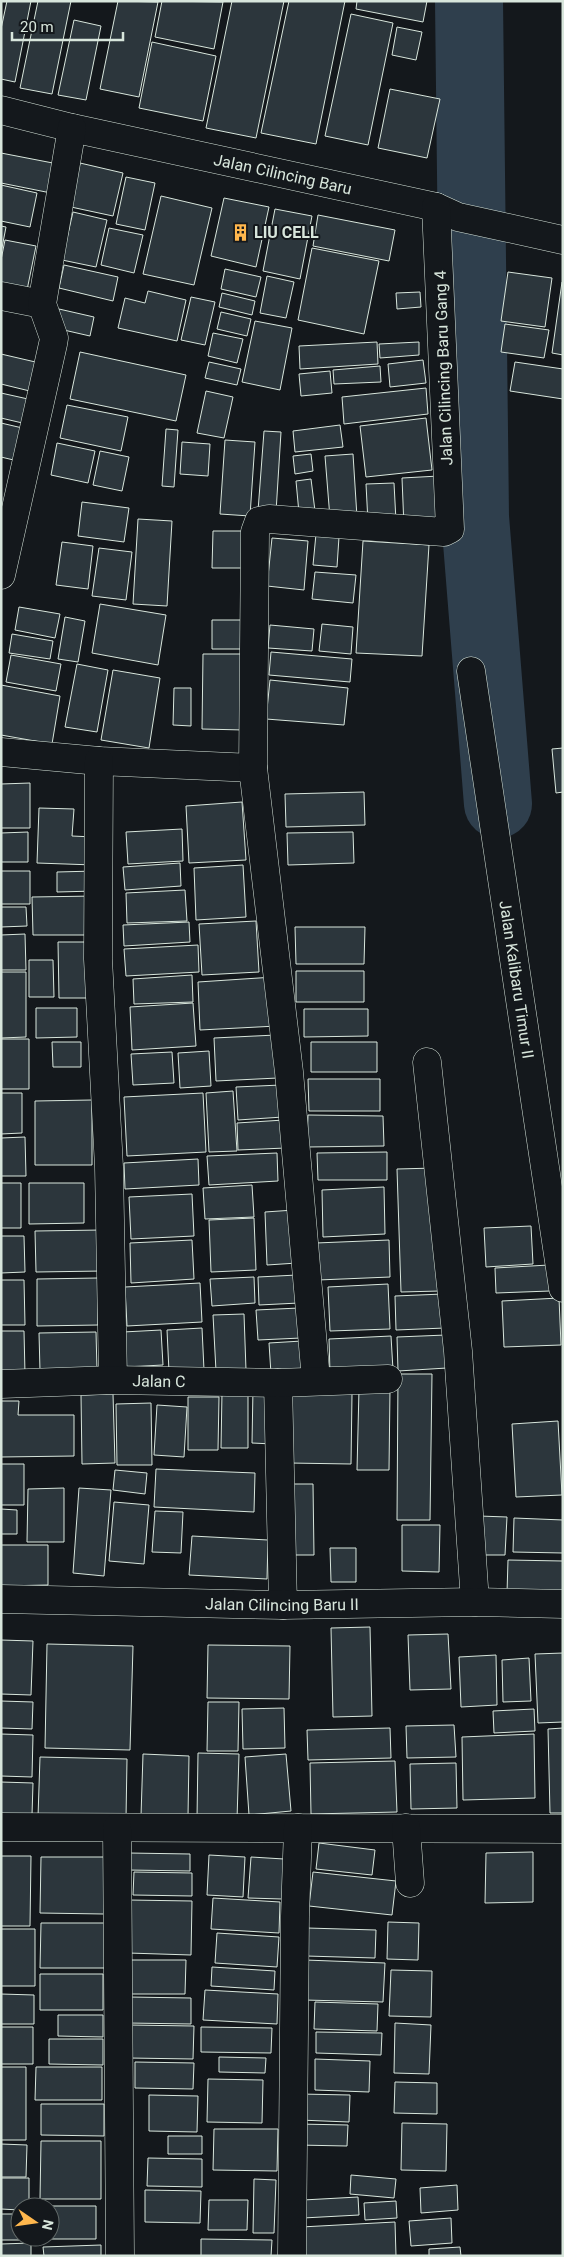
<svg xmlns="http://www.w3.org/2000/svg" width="564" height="2257" viewBox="0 0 564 2257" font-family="Roboto,sans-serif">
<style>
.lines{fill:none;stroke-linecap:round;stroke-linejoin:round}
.river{stroke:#2f3f4d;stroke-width:68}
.building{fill:#2c363c;stroke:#d8e6dc}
.minor-casing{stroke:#d8e6dc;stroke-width:29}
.minor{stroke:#14181c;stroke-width:28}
.labels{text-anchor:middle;stroke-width:4;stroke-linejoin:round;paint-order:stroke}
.street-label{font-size:16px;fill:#d8e6dc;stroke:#14181c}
.poi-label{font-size:16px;font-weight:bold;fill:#d8e6dc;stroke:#14181c;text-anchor:start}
</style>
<rect width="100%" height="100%" fill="#14181c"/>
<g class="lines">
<path class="river" d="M469,1l6,516 23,287"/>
</g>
<path class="building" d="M7,1h24l-16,81 -14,-3v-50z
M38,1h33l-19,93 -32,-6z
M118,1l40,1 -19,95 -39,-8z
M162,1l61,1 -9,47 -59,-12z
M232,1h52l-28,137 -50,-10z
M289,1h56l-29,143 -55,-11z
M357,1h70l-4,21 -67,-13z
M351,14l42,9 -25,122 -43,-9z
M74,20l27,6 -15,74 -28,-5z
M397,27l25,5 -6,28 -24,-5z
M152,42l64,14 -13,65 -64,-13z
M390,89l50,10 -13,59 -49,-10z
M1,153l57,11 -7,29 -50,-10z
M80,163l43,10 -10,43 -42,-9z
M126,177l29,6 -10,47 -29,-6z
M1,185l36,8 -7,34 -29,-6z
M161,196l51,12 -18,77 -51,-11z
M224,198l45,9 -13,60 -45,-11z
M275,209l37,7 -12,63 -37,-8z
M73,212l34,8 -11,47 -34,-7z
M318,215l77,15 -6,31 -76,-15z
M1,226l5,1 -5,26z
M109,228l34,7 -9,38 -33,-8z
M5,240l31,6 -10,49 -25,-5v-30z
M312,248l67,13 -15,73 -66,-14z
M64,265l54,12 -5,24 -54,-13z
M225,269l36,8 -5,20 -35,-8z
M508,272l44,6 -7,49 -44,-6z
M267,276l27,6 -8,36 -26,-5z
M562,282h1v73l-11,-2z
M148,291l38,9 -9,41 -59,-13 7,-30 20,5z
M420,292l1,15 -24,2 -1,-16z
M222,293l33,8 -3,14 -33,-8z
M191,297l24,5 -10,43 -24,-5z
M59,309l35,8 -4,19 -35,-8z
M221,312l30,7 -4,17 -30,-7z
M255,321l37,7 -12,62 -38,-8z
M505,324l44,6 -5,28 -43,-6z
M213,333l30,6 -6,24 -29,-7z
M377,342l1,22 -78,5 -1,-23z
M419,342v13l-39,3 -1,-14z
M80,352l106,23 -10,46 -106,-22z
M1,354l43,10 -6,29 -37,-9z
M423,360l3,23 -36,4 -2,-23z
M209,362l32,7 -4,16 -32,-7z
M515,362l48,7v30l-53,-8z
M380,366l1,16 -47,2 -1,-14z
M330,371l2,22 -31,3 -2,-22z
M426,388l2,26 -84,10 -2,-27z
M206,391l27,6 -9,41 -27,-5z
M1,393l36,8 -6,24 -30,-7z
M67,405l61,12 -7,34 -61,-13z
M426,418l6,52 -66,7 -6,-51z
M1,423l30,7 -9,32 -21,-5z
M340,425l3,22 -48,5 -2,-21z
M166,429l12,1 -4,57 -12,-1z
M264,431l17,1 -5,80 -18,-1z
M225,440l30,2 -5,74 -30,-2z
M182,442l28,2 -2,32 -28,-2z
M57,443l38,8 -7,32 -37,-8z
M100,451l29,6 -7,34 -29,-6z
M311,454l2,17 -18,3 -2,-18z
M353,454l4,63 -27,1 -5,-62z
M439,476l2,49 -37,2 -2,-49z
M311,479l4,32 -16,2 -3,-32z
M394,483l2,38 -28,1 -2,-38z
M82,502l47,6 -5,34 -46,-6z
M138,519l34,2 -5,85 -34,-2z
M213,531h37v37h-38z
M316,534l23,3 -2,30 -24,-2z
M272,538l36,3 -4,49 -37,-4z
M363,541l66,4 -7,111 -66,-3z
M62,542l31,4 -5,43 -32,-4z
M99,548l33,4 -6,48 -34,-4z
M315,572l41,3 -3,28 -41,-4z
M100,604l66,11 -8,50 -66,-12z
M19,607l41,7 -5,24 -40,-8z
M65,617l20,4 -7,41 -20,-3z
M212,620h33v29h-33z
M322,624l31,3 -2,27 -32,-3z
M270,625l44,4 -2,22 -44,-3z
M12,634l41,7 -3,18 -41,-6z
M271,652l81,7 -2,23 -81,-7z
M203,654h42l-1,76 -42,-1z
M11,655l50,9 -5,27 -50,-9z
M77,664l31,6 -11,62 -32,-5z
M113,670l47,8 -11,70 -48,-8z
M270,680l78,8 -4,37 -78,-6z
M1,685l59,11 -8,48 -51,-9z
M174,688h17v38l-18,-1z
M563,748v44l-7,1 -4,-44z
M30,783v45h-29v-44z
M364,792l1,33 -79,2 -1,-33z
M242,802l4,58 -57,3 -3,-57z
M39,808l35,1 -2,27 22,1v28l-57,-2z
M182,829l1,32 -55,3 -2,-32z
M28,832v30h-27v-29z
M353,832l1,31 -66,2 -1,-32z
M180,863l1,23 -56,4 -2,-23z
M243,865l3,52 -50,3 -2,-52z
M1,871h29v33h-29z
M95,871l1,20 -39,1v-20z
M185,890l2,31 -60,2 -1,-30z
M95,896l1,39h-63l-1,-38z
M1,907h25l1,19 -26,1z
M256,921l3,51 -57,3 -3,-51z
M189,922l1,20 -66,4 -1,-21z
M295,927h70l-1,37h-68z
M25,934l1,36h-25v-35z
M58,942h29l1,56h-29z
M198,945l1,27 -73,4 -2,-27z
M29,960h24l1,37h-25z
M296,971h68v31h-68z
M1,972h25v65l-25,1z
M192,975l1,27 -59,2 -1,-25z
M274,977l3,49 -77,4 -2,-48z
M193,1003l3,43 -64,4 -2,-43z
M36,1008h41v29l-41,1z
M304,1009h64v27l-64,1z
M276,1035l2,43 -62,3 -2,-43z
M1,1039h28v50h-28z
M52,1042h29v25h-28z
M311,1042h66v30h-66z
M209,1051l2,35 -31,2 -2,-35z
M172,1052l2,31 -41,2 -2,-31z
M308,1079h72v32h-71z
M281,1085l2,32 -45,3 -2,-33z
M233,1091l4,60 -28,1 -3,-59z
M1,1093h21v40l-21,1z
M203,1093l3,59 -79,4 -3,-59z
M92,1100v65h-57v-64z
M308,1115l75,1 1,30 -77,1z
M284,1120l2,28 -48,2 -1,-27z
M25,1137l1,39h-25v-38z
M387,1152v28h-69l-1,-27z
M277,1153l1,28 -69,4 -2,-29z
M198,1159l1,26 -74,4 -1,-26z
M435,1168l5,123 -39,1 -4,-123z
M1,1183h20v45h-20z
M29,1183h55v40l-55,1z
M252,1185l2,32 -49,2 -2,-31z
M384,1187l1,47 -62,3 -1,-47z
M192,1194l2,42 -63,3 -2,-42z
M294,1210l3,53 -30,2 -2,-53z
M254,1218l2,52 -45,2 -2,-52z
M531,1226l2,38 -47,3 -2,-39z
M102,1230l1,41 -67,1 -1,-41z
M1,1236h23l1,36 -24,1z
M192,1240l2,39 -63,4 -1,-40z
M389,1240l1,37 -72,3 -2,-37z
M549,1265l1,26 -54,2 -1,-25z
M297,1275l2,28 -40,2 -1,-28z
M254,1277l1,26 -43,3 -2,-27z
M98,1278v47l-61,1v-47z
M1,1280h23l1,45h-24z
M200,1283l2,39 -75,4 -2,-39z
M388,1284l2,45 -60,2 -2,-44z
M443,1294l2,34 -49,2 -1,-34z
M559,1298l2,47 -57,2 -2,-46z
M299,1308l2,30 -43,2 -2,-30z
M244,1314l2,56 -30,1 -3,-56z
M202,1328l2,42 -35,2 -2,-42z
M161,1330l2,35 -38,2 -2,-35z
M1,1331h23l1,43h-24z
M96,1332l1,38 -57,1 -1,-38z
M446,1335l1,33 -49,3 -1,-34z
M391,1336l2,34 -63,3 -1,-34z
M302,1341l1,32 -32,1 -2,-31z
M398,1374h34l-2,146h-33z
M253,1388l21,1 -1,55 -21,-1z
M359,1389h31l-1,81h-32z
M222,1392h26v56h-27z
M113,1394l2,69 -33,1 -1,-69z
M290,1394h62l-1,70 -62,-1z
M188,1397h31l-1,53h-30z
M1,1401h18l-1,14h56v41l-73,1z
M151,1403l1,62h-35l-1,-61z
M157,1405l30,2 -3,50 -30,-2z
M558,1421l4,74 -46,2 -4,-73z
M1,1464h23v41h-23z
M156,1469l99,4 -1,39 -100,-5z
M115,1470l32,3 -2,21 -32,-4z
M283,1484h30l1,71h-30z
M64,1488v54h-37l1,-53z
M79,1488l32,2 -7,86 -31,-3z
M114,1502l35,3 -5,59 -35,-3z
M1,1509l16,1v24h-16z
M155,1511l28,1 -2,41 -29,-1z
M479,1516l28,1 -2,38h-27z
M514,1518l49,2v33l-50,-1z
M402,1525h38l-1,47 -37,-1z
M192,1536l76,4 -1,39 -78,-4z
M1,1545h47v40l-47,1z
M330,1548h26v34h-25z
M508,1560l55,1v34l-56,-2z
M370,1627l2,89 -39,1 -2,-89z
M448,1634l3,55 -41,1 -2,-55z
M1,1640l32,1 -2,54 -30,-1z
M47,1644l86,2 -3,104 -85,-2z
M208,1645l82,1 -1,53 -82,-1z
M563,1653v69l-25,1 -3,-69z
M496,1655l1,50 -36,2 -2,-50z
M529,1658l2,43 -28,1 -1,-42z
M1,1701l32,1 -1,27 -31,-1z
M208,1702h31l-1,49h-31z
M284,1708l1,40 -42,1 -1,-40z
M534,1709l1,22 -41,2 -1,-22z
M454,1725l2,32 -49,1 -1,-32z
M390,1728l1,30 -83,2 -1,-30z
M563,1728v85h-13l-2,-84z
M1,1734l32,1 -1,42 -31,-1z
M534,1734l1,64 -72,2 -1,-63z
M198,1753l41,1 -2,66 -40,-1z
M143,1754l46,2 -1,61 -47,-1z
M286,1754l5,57 -42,4 -4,-58z
M40,1757l87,2 -1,60 -88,-2z
M395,1761l2,51 -86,2 -1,-51z
M456,1763l1,45 -46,1 -1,-45z
M1,1782l32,1 -1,32 -31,-1z
M319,1843l56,7 -3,25 -56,-6z
M533,1852v50l-48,1 1,-50z
M129,1853l61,1v17l-62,-1z
M209,1855l36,2 -2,40 -36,-2z
M1,1856h30l-1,70h-29z
M41,1857h63v57l-64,-1z
M251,1857l33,2 -2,40 -34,-1z
M134,1872l58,1v23l-59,-1z
M313,1872l83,9 -4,34 -83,-9z
M213,1898l67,4 -1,31 -68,-4z
M129,1900l63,1 -1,54 -63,-2z
M388,1922l31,1 -1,37 -31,-1z
M41,1923h64v45h-65z
M307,1928l69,2 -1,28 -69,-2z
M1,1929h34v57h-34z
M217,1933l62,4 -2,30 -62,-4z
M127,1960h59l-1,34h-58z
M305,1960l80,3 -2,39 -79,-2z
M212,1967l63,4 -1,19 -63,-4z
M391,1970l41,1 -1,46 -42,-1z
M40,1974h63v36h-63z
M205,1990l73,4 -1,30 -74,-4z
M1,1994l33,1v29h-33z
M129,1997l62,1v26l-63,-1z
M315,2002l63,2 -1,27 -63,-2z
M58,2015h45v22l-45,-1z
M395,2023l36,2 -2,49 -35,-1z
M130,2025l64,1 -1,33 -64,-1z
M1,2027h32v37h-32z
M201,2027l71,1 -1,25 -70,-1z
M316,2032l66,1 -1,22 -65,-2z
M49,2039h54v26l-54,-1z
M219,2057l47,1 -1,15 -46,-1z
M315,2059l55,2 -1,31 -54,-2z
M135,2062l59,1 -1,26 -58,-1z
M1,2067h25v73h-25z
M36,2067h66v33h-67z
M208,2079l55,1 -1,43 -55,-1z
M395,2082l42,1v31l-43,-1z
M300,2094l50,1 -1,27 -50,-2z
M149,2095l49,1 -1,36 -48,-1z
M41,2104h63v32l-63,-1z
M402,2123l45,1 -1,47 -45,-1z
M298,2124l50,1 -1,21 -50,-1z
M214,2129h64l-1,42 -64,-1z
M168,2136h34v18h-34z
M41,2141h60v58h-61z
M1,2144l26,1 -1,32h-25z
M148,2158l54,1v28l-55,-1z
M351,2175l45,4 -2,19 -44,-4z
M1,2178h28v29h-9v3l-19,-1z
M254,2179l22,1 -2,53h-21z
M457,2185l1,25 -37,3 -1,-25z
M145,2190l56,1 -1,32 -55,-1z
M358,2197l1,18 -56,3v-18z
M209,2200h39l-1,30h-39z
M396,2201l1,17 -32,2 -1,-17z
M42,2206h54v33h-55l9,-2v-30z
M1,2214h19v23h12v3h-31z
M451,2218l1,25 -41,3 -2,-25z
M395,2222l1,34h-94l-1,-29z
M201,2239l71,1 -1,16h-70z
M31,2243v13h-30v-12z
M101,2245v11h-57l-1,-9z
M460,2247l1,9h-32v-7z"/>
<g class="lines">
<defs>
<g id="minor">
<path id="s1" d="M1,110l71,18 364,79 22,10 105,23"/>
<path d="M1,296l41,8"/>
<path d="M1,575l52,-231 1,-6 -12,-34 30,-176"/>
<path id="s2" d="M471,671l92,617"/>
<path d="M1,752l98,9 154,7"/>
<path d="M99,761l-1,198 11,208 4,213"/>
<path d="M427,1062l31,289 17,251"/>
<path d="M316,1380l-27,-308 -36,-304 2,-236 4,-11 10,-2 175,13 6,-3 -14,-322"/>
<path d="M278,1383l5,222"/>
<path id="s3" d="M1,1384l112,-4 165,3 110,-4"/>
<path id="s4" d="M1,1599l282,6 192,-3 88,2"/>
<path d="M1,1827l562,2"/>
<path d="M117,1828l3,428"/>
<path d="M406,1828l4,55"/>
<path d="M292,2256l3,-340 3,-88"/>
</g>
</defs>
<use href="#minor" class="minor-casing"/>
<use href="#minor" class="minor"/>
</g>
<defs>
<symbol id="building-bare" viewBox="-9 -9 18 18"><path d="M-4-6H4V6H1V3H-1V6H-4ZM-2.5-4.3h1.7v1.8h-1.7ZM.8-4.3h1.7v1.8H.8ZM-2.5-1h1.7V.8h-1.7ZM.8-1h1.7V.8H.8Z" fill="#ffb74d" stroke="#14181c" stroke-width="2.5" paint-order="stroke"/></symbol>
</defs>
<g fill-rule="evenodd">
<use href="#building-bare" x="228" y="220" width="25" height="25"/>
</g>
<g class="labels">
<g class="street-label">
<text dy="6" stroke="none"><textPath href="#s1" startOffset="289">Jalan Cilincing Baru</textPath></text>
<text transform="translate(443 368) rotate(-92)" y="6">Jalan Cilincing Baru Gang 4</text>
<text dy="6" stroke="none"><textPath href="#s2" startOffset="312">Jalan Kalibaru Timur II</textPath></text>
<text dy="6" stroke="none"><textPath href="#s3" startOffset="158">Jalan C</textPath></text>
<text dy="6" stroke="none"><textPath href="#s4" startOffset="281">Jalan Cilincing Baru II</textPath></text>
</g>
<g class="poi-label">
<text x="254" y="238">LIU CELL</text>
</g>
</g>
<rect width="564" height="2257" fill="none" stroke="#d8e6dc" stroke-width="5"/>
<g transform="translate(35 2222) rotate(103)"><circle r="24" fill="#14181c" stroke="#626a69"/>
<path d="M0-4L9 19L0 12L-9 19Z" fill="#ffb74d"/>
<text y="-8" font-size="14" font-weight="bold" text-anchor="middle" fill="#d8e6dc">N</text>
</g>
<path d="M12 32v8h111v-8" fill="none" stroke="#d8e6dc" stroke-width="2.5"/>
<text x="20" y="32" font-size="15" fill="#d8e6dc" stroke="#14181c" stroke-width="4" paint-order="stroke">20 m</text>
</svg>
